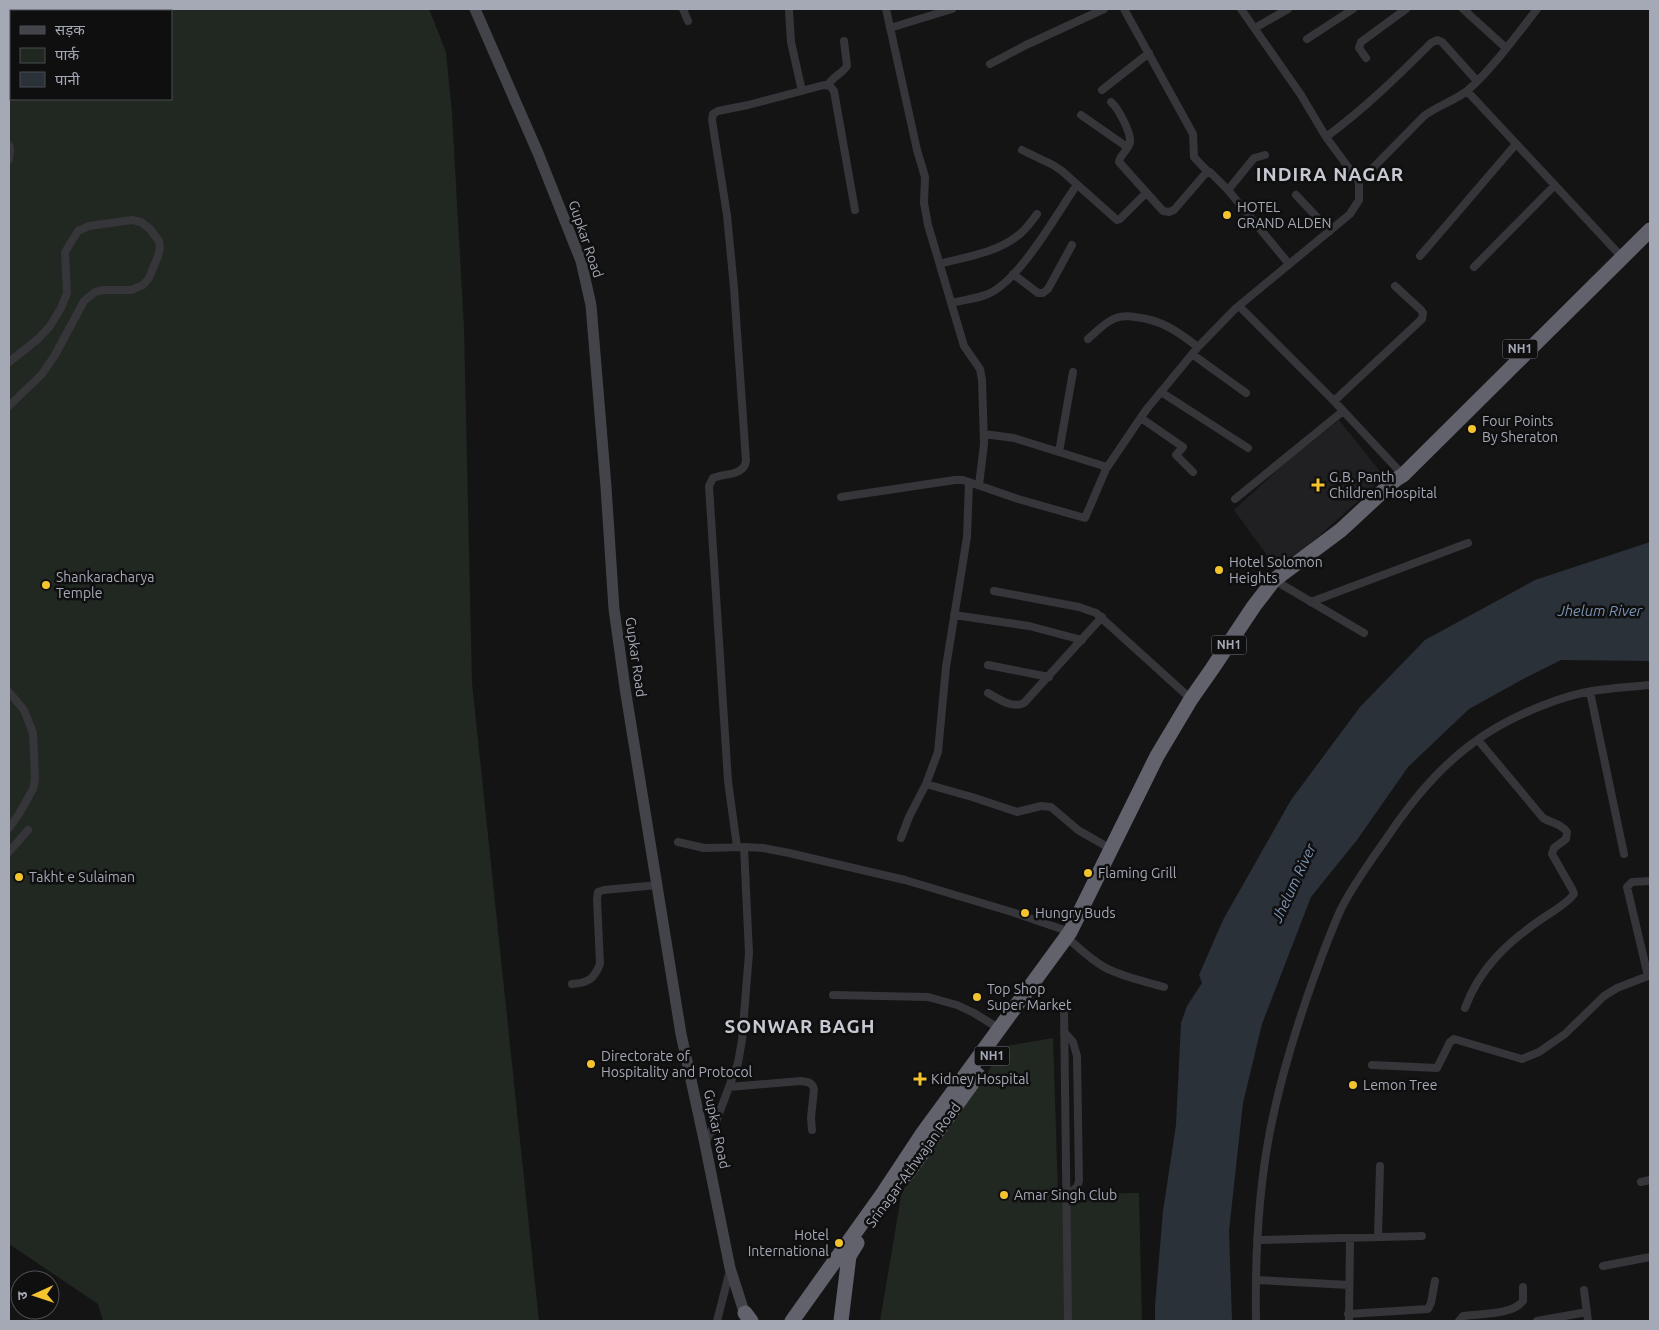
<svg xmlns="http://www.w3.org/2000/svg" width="1659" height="1330" viewBox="0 0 1659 1330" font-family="Ubuntu,'Noto Sans Devanagari',sans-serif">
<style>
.built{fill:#202022}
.green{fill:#202821;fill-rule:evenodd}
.water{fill:#2a3139}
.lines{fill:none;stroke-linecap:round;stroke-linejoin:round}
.street{stroke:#35353a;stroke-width:8}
.secondary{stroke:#43444a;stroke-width:11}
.highway{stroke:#61626b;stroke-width:15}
.poi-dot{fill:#f3c42e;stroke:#0f0f10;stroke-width:2}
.labels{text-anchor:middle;stroke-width:5;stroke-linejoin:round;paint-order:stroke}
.shield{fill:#0f0f10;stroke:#787b84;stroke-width:1}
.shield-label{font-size:12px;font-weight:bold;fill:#a5a9b6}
.poi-label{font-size:14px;fill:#a5a9b6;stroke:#0f0f10;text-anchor:start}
.street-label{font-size:14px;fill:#a5a9b6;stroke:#0f0f10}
.water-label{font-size:15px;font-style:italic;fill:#7b93b2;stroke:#0f0f10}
.district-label{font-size:19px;font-weight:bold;letter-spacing:1px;fill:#c6c8d2;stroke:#0f0f10}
</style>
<rect width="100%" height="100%" fill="#141415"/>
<path class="built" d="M1339,420l44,55 -17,19 -63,56 -28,16 -41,-56 48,-44z"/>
<path class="green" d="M9,9h420l17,43 6,61 12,215 8,355 67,638h-436l-5,-17 -89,-60zM11,11h160v88h-160z
M1053,1038l5,156 81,-1 3,128h-262l22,-130 104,-145z"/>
<path class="water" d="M1650,542v119l-89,-1 -36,18 -56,31 -61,58 -51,73 -46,57 -49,127 -19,79 -14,128 3,90h-77v-15l8,-95 13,-86 5,-102 6,-17 15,-23 -3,-8 24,-55 68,-120 69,-93 65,-67 110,-60z"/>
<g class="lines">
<path class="street" d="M683,9l5,12
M789,9l2,33 11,49
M886,9l31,141 8,27 -1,26 4,22 36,121 16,23 2,11 2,64 -5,41
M1124,9l69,125 1,23 14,15
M1463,9l43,39
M890,28l62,-19
M1255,28l33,-19
M1307,39l46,-30
M1366,58l-7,-10 2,-6 45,-33
M990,64l36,-19 78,-36
M828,85c5,-9 14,-11 19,-19l-3,-25
M1102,90l47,-37
M1467,91l151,162
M1111,102c7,6 20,30 19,40 -1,8 -10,12 -11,20l44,49 6,1 5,-2 31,-36 5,-2 18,18 61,74
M1081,115l46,32
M1326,137c38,-28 71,-60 105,-94l6,-3 5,2 35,39
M9,145l1,4 -1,10
M1022,150l31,15 9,6 55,49 3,-1 26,-26
M1359,182l65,-66c13,-10 30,-15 43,-25 26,-23 49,-55 70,-82
M1228,190l26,-32 11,-3
M1296,195l34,36
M1420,256l96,-112
M940,264c25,-7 55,-11 76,-27 9,-6 15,-15 21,-23
M1474,267l81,-82
M1013,274l25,19h5l5,-4 24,-44
M951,303c12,-3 25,-4 37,-9 31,-13 67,-77 86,-105
M1239,306l95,95 69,74
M1088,339c8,-7 18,-18 28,-21 6,-2 13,-2 19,-1 27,3 42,14 63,30
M1192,354l54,39
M9,362l29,-23 12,-13 11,-18 6,-15 -2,-41 13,-21 11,-5 43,-6 9,2 9,7 9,12 1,7 -2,8 -9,22 -6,7 -12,5h-27l-9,2 -11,9 -29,54 -13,19 -33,32
M1161,392l87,56
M1334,401l88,-82 1,-6 -2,-3 -26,-24
M1141,418l42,29 -7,8 17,17
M984,434l30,4 93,29
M1059,452l14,-80
M841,497l114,-17h8l55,19 67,19 21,-49 40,-59 52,-63 37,-38 115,-95 9,-14v-18l-33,-45 -25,-42 -60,-86
M1235,499l108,-88
M1274,580l90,53
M994,591l85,16 17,6 95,86
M1311,602l157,-59
M954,615l75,11 53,14
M988,665l61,12
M9,692l15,18 9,23 2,47 -2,9 -14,25 -10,14
M1590,692l34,162
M988,693c11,6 24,16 36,10l78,-86
M926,784l46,13 45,15 24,-6 10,1 27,23 33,19
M901,838l8,-21 17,-33 12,-32 8,-85 21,-130 2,-55
M678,842l26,6 40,-1 19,1 26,5 116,27 107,32 58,20
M737,847l-9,-66 -19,-295 4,-8c12,-5 31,-2 33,-17l-12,-173 -7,-73 -15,-95 1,-6 5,-3 30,-6 76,-20 6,1 4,5 21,119
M9,852l19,-22
M1072,942c10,9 20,18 32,25 18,10 40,14 60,20
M572,984c16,-1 22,-5 28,-20l-3,-65 1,-7 6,-2 54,-5
M833,995l95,2 29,8 17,8 26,16
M1465,1008c14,-39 42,-65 75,-88 11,-8 26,-15 34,-26l-2,-5 -20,-35 2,-6 12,-9 1,-7c-5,-8 -16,-9 -24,-14l-65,-78
M1064,1009l4,312
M1064,1032l9,10 4,14 2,125 -2,6 -10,9
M1372,1065l65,3 13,-26 4,-3 68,20 17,-7 26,-18 39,-38 13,-8 31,-12 -21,-89 5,-5 18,-1
M729,1087l72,-6c7,1 11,1 13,8l-3,29 1,12
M705,1144l12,-25 21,-56 4,-23 7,-87 -5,-106
M1641,1182l9,-2
M1378,1237l2,-71
M1257,1240l165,-4
M1603,1266l47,-9
M1256,1280l93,5
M1584,1290l4,31
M1348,1314l80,-5 3,-6 4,-22
M717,1321l13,-51
M1256,1321c-1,-63 2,-128 14,-190 10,-51 25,-100 42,-148 9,-25 18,-50 29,-74 12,-24 29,-47 45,-70 30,-45 65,-86 113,-113 27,-15 63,-30 93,-35 19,-3 39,-4 58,-6
M1349,1321l1,-83
M1459,1321l4,-5c18,-3 47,0 60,-15v-14
M1537,1321l50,-9"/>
<path class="secondary" d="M475,9l63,144 43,108 10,44 15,182 8,122 11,79 56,346 24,110 25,124 17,53"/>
<path class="highway" d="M907,1174l71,-99
M745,1313l6,8
M792,1321l92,-129 39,-59 147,-201 87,-176 34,-57 21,-30 42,-63 20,-26 67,-50 54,-50 8,-5 247,-245
M841,1321l8,-65 8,-13"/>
</g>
<g class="poi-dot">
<circle cx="1227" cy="215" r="5"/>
<circle cx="1472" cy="429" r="5"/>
<path d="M1315.5 477.5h5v5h5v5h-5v5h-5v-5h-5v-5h5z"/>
<circle cx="1219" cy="570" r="5"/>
<circle cx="46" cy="585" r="5"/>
<circle cx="1088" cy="873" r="5"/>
<circle cx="19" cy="877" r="5"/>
<circle cx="1025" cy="913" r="5"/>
<circle cx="977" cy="997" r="5"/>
<circle cx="591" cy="1064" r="5"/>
<path d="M917.5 1071.5h5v5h5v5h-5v5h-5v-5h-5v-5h5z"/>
<circle cx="1353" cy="1085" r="5"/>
<circle cx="1004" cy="1195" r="5"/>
<circle cx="839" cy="1243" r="5"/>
</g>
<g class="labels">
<g class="shield">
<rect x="1502.5" y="339.5" width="35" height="19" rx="4"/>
<rect x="1211.5" y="635.5" width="35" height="19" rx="4"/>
<rect x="974.5" y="1046.5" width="35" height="19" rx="4"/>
</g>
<g class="shield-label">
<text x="1520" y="353">NH1</text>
<text x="1229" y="649">NH1</text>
<text x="992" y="1060">NH1</text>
</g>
<g class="poi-label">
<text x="1237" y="212">HOTEL<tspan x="1237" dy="16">GRAND ALDEN</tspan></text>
<text x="1482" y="426">Four Points<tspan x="1482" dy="16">By Sheraton</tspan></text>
<text x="1329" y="482">G.B. Panth<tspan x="1329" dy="16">Children Hospital</tspan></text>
<text x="1229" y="567">Hotel Solomon<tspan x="1229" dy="16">Heights</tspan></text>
<text x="56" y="582">Shankaracharya<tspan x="56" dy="16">Temple</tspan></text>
<text x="1098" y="878">Flaming Grill</text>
<text x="29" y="882">Takht e Sulaiman</text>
<text x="1035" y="918">Hungry Buds</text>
<text x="987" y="994">Top Shop<tspan x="987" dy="16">Super Market</tspan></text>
<text x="601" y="1061">Directorate of<tspan x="601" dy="16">Hospitality and Protocol</tspan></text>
<text x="931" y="1084">Kidney Hospital</text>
<text x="1363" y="1090">Lemon Tree</text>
<text x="1014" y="1200">Amar Singh Club</text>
<text x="829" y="1240" text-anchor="end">Hotel<tspan x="829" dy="16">International</tspan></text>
</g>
<g class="street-label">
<text transform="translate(586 239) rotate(71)" y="5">Gupkar Road</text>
<text transform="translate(636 657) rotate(82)" y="5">Gupkar Road</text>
<text transform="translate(717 1129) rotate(78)" y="5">Gupkar Road</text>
<text transform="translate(913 1165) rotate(-54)" y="5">Srinagar-Athwajan Road</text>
</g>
<g class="water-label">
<text x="1600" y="616">Jhelum River</text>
<text transform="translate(1294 883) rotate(-65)" y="5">Jhelum River</text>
</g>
<g class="district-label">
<text x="1330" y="181">INDIRA NAGAR</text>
<text x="800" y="1033">SONWAR BAGH</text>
</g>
</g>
<rect width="1659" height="1330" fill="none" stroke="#a5a9b6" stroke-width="20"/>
<rect x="10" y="10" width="162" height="90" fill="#0f0f10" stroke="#4b4d52"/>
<rect x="20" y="26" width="25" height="8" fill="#43444a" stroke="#4b4d52"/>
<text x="55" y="35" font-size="15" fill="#a5a9b6">सड़क</text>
<rect x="20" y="48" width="25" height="15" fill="#202821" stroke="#4b4d52"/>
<text x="55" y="60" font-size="15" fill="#a5a9b6">पार्क</text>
<rect x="20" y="72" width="25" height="15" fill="#2a3139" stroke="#4b4d52"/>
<text x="55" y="85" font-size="15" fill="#a5a9b6">पानी</text>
<g transform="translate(35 1295) rotate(267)"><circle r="24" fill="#0f0f10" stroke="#4b4d52"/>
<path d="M0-4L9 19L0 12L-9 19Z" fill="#f3c42e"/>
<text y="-8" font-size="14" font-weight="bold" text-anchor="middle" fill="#a5a9b6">उ</text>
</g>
</svg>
